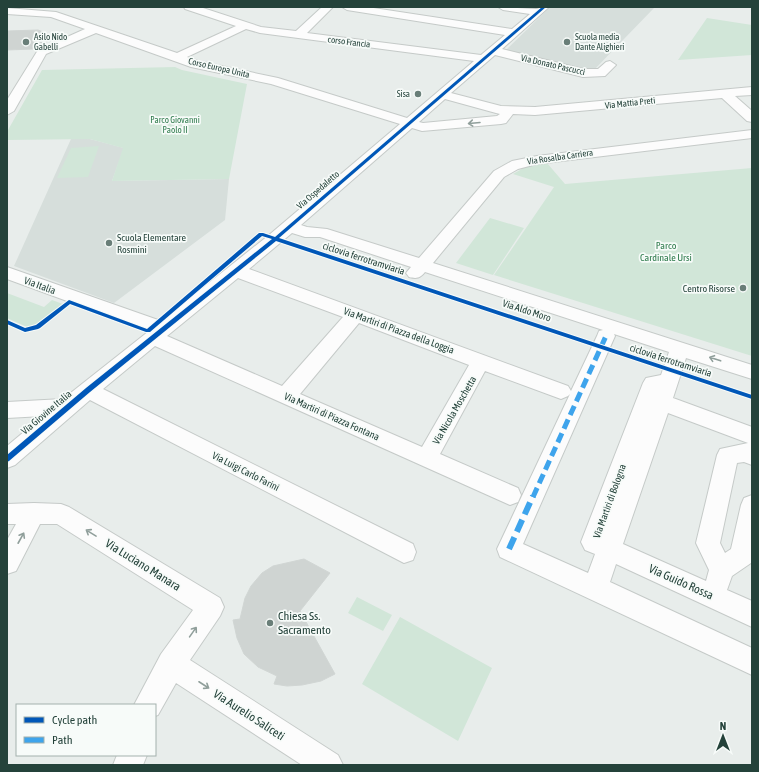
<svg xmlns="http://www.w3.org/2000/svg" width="759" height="772" viewBox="0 0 759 772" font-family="'Asap Condensed',sans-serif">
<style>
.built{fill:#d6dedb}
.green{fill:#d1e6d8}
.building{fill:#cfd4d2;stroke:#d1d6d4}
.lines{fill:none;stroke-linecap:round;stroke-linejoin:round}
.street-casing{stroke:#c5cac8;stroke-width:2}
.street{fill:#fcfcfc;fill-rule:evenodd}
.quiet-far1{stroke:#3ea4ec;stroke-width:5;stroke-dasharray:10 5;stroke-linecap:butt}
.quiet{stroke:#3ea4ec;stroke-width:6;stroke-dasharray:13 6;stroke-linecap:butt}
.cycleway-casing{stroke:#f7fbf9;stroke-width:2}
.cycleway{fill:#0057b8;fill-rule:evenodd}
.oneway{stroke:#909f9b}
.poi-dot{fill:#697e78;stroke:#f7fbf9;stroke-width:1.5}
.labels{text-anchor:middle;stroke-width:3.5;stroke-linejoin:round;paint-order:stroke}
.far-poi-label{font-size:9px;fill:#24423a;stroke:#f7fbf9;text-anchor:start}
.far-street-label{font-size:9px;fill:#24423a;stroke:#f7fbf9}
.far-park-label{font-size:9px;fill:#2d7a4b;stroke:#f7fbf9}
.poi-label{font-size:10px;fill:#24423a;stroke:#f7fbf9;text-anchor:start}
.park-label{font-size:10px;fill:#2d7a4b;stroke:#f7fbf9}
.street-label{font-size:10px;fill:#24423a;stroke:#f7fbf9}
.near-street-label{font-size:12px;fill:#24423a;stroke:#f7fbf9}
.near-poi-label{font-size:12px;fill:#24423a;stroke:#f7fbf9;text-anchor:start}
</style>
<rect width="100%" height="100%" fill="#e8edeb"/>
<path class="built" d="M550,7h99l5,1 -61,63 -87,-21z
M71,139h19l34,9 -12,33 117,-2 -4,41 -111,83 -100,-37z"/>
<path class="green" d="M707,18l45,7v30l-74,5z
M175,67l7,3 65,14 -18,95 -117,2 11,-33 -33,-9 -83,1 1,-10 34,-60z
M99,146l-11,31 -31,1 14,-30z
M547,163l18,21 187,-16v188l-258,-81 60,-88 -41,-13 14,-8z
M490,218l34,10 -31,47 -37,-12z
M7,293l37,14 8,-7 11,4 -27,21 -9,2 -20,-9z
M357,597l35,18 -9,16 -35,-18z
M400,617l92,51 -34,73 -96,-57z"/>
<path class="building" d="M38,30l18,7 -20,9 -3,3 -26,1v-19z
M304,559l26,14 -30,38 35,63 -14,7 -19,4 -15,1 -13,-2 3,-8 -19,-9 -14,-13 -7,-16 -4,-18 7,-1 5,-21 6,-12 11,-13 11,-7z"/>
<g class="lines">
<defs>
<path id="street" d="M184,7h16l61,20 35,4 26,-24h11l-26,26 174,22 24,-20 -158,-25 -5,-3h25l145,22 18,-15 -27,-4 -5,-3 38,2 13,-2 -47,42 81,20h15l8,-7 4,-1 6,4 -11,11 -22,1 -88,-22 -44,38 50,13 34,1 217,-20v8l-17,1 17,15v11l-5,-1 -25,-23 -187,17 -22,-1 -7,9 -5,1 -79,7 -10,-3 -111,97 6,2 20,2 92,29 75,-87 18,-10 25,-5 215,-26v8l-215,26 -19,5 -14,8 -71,86 319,102v14l-66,-21 -13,40 79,29v38l-8,-3 -7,1 -17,80 5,10 6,-4 10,-44 3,-7 8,-3v65l-1,3 -19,13 -5,14 25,11v26l-136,-63 -6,18 142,66v27l-252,-118 -3,-8 73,-155 -2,2 -7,3 -76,-28 -45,83 78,34 3,7 -3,7 -8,3 -355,-159 -52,43 310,155 3,8 -3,8 -9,3 -314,-163 -75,65 -8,3v-22l36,-30 -36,2v-16l56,-3 86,-68 -142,-52v-12l154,54 108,-86 131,-111 -129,-40 -80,-17 -95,-34 -50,21 -32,57 -7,4v-15l31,-50 47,-21 -34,-12 -44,-3v-6l49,4 121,41 59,-27 -51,-17zM246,29l14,4 214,28 -67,57 -129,-40 -80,-17 -11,-4zM445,99l51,14 4,1 -3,2 -74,7 -4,-1zM292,233l13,4h15l91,30 -5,6 3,4c8,2 11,1 16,-5l178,58 -4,1 -2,5 -26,55 -3,-5 -319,-117zM238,278l105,39 -61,69 -115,-50zM359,323l110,42 -47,82 -122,-53zM614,334l55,18 -8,23 -15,3 -3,5 -62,159 4,8 10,4 -7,19 -65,-29 92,-208zM668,413l80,30 -28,6 -3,6 -21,88 13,27 -3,11 -83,-37z
M34,503l27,1 8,3 151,91 4,9 -4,9 -30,44 148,95 5,10h-41l-126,-82 -18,32 -3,1v-11h-21l27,-51 32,-44 -136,-86h-17l-24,47 -9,3v-34l9,-16h-9v-20z
M117,755h30l-4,10h-30z"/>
</defs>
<use href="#street" class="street-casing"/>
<use href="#street" class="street"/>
<path class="quiet-far1" d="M533,497l73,-161"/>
<path class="quiet" d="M509,549l24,-53"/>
<defs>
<path id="cycleway" d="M542,7h4l-267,231 473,157v4l-476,-158 -186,151 -81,69 -2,1v-7l79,-67 186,-149 -10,-3 -112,96h-4l-76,-28 -30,24 -2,1 -13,3 -18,-8v-4l18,8 11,-3 33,-25 78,29 112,-96h4l12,4z"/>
</defs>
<use href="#cycleway" class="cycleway-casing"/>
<use href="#cycleway" class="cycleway"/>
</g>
<defs><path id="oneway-shaft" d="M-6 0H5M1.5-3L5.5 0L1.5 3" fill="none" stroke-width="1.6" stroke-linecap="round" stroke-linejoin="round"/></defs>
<g class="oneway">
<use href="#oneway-shaft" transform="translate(474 123) rotate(175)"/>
<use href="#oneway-shaft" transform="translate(715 359) rotate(-162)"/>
<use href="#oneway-shaft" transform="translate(91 533) rotate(-148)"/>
<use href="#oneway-shaft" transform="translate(21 538) rotate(-61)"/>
<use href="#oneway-shaft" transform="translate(193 632) rotate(-55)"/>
<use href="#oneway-shaft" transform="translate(204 685) rotate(33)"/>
</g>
<g class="poi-dot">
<circle cx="26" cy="42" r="4"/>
<circle cx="567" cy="42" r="4"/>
<circle cx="418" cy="94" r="4"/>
<circle cx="109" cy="243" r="4"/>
<circle cx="743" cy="288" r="4"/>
<circle cx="270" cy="623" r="4"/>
</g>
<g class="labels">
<g class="far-poi-label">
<text x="34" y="40">Asilo Nido<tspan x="34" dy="10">Gabelli</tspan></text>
<text x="575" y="40">Scuola media<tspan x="575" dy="10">Dante Alighieri</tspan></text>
<text x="410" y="97" text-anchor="end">Sisa</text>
</g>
<g class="far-street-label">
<text transform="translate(349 42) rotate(7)" y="3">corso Francia</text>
<text transform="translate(553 65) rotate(13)" y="3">Via Donato Pascucci</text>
<text transform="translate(219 68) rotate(13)" y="3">Corso Europa Unita</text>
<text transform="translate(630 103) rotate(-6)" y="3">Via Mattia Preti</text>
<text transform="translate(560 157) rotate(-8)" y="3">Via Rosalba Carriera</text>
<text transform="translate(318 190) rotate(-41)" y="3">Via Ospedaletto</text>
</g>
<g class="far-park-label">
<text x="175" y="123">Parco Giovanni<tspan x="175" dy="10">Paolo II</tspan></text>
</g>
<g class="poi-label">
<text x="117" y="241">Scuola Elementare<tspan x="117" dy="12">Rosmini</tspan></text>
<text x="735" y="292" text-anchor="end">Centro Risorse</text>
</g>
<g class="park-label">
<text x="666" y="249">Parco<tspan x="666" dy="12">Cardinale Ursi</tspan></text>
</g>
<g class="street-label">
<text transform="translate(364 258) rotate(18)" y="4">ciclovia ferrotramviaria</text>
<text transform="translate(40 285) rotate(20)" y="4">Via Italia</text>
<text transform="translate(527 310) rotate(18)" y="4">Via Aldo Moro</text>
<text transform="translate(399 330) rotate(20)" y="4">Via Martiri di Piazza della Loggia</text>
<text transform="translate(671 360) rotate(18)" y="4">ciclovia ferrotramviaria</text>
<text transform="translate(454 410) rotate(-60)" y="4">Via Nicola Moschetta</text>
<text transform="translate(46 412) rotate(-40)" y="4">Via Giovine Italia</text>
<text transform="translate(332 416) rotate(24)" y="4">Via Martiri di Piazza Fontana</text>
<text transform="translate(246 471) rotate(27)" y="4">Via Luigi Carlo Farini</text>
<text transform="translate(609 501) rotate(-70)" y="4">Via Martiri di Bologna</text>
</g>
<g class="near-street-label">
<text transform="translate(143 565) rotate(32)" y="4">Via Luciano Manara</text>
<text transform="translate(681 582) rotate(24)" y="4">Via Guido Rossa</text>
<text transform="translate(249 715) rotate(33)" y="4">Via Aurelio Saliceti</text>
</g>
<g class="near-poi-label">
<text x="278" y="620">Chiesa Ss.<tspan x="278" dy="14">Sacramento</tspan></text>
</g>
</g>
<rect width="759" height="772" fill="none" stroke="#24423a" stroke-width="16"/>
<rect x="16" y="704" width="140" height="52" fill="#f7fbf9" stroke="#a3b1ad"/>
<rect x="24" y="717" width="20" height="6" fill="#0057b8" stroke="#a3b1ad"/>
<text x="52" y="724" font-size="12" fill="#24423a">Cycle path</text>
<rect x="24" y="737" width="20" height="6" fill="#3ea4ec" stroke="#a3b1ad"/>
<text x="52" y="744" font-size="12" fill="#24423a">Path</text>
<g transform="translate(723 736)" stroke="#f7fbf9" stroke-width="3" paint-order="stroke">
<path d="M0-3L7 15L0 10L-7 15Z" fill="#24423a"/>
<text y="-6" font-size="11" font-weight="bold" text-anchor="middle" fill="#24423a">N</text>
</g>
</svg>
